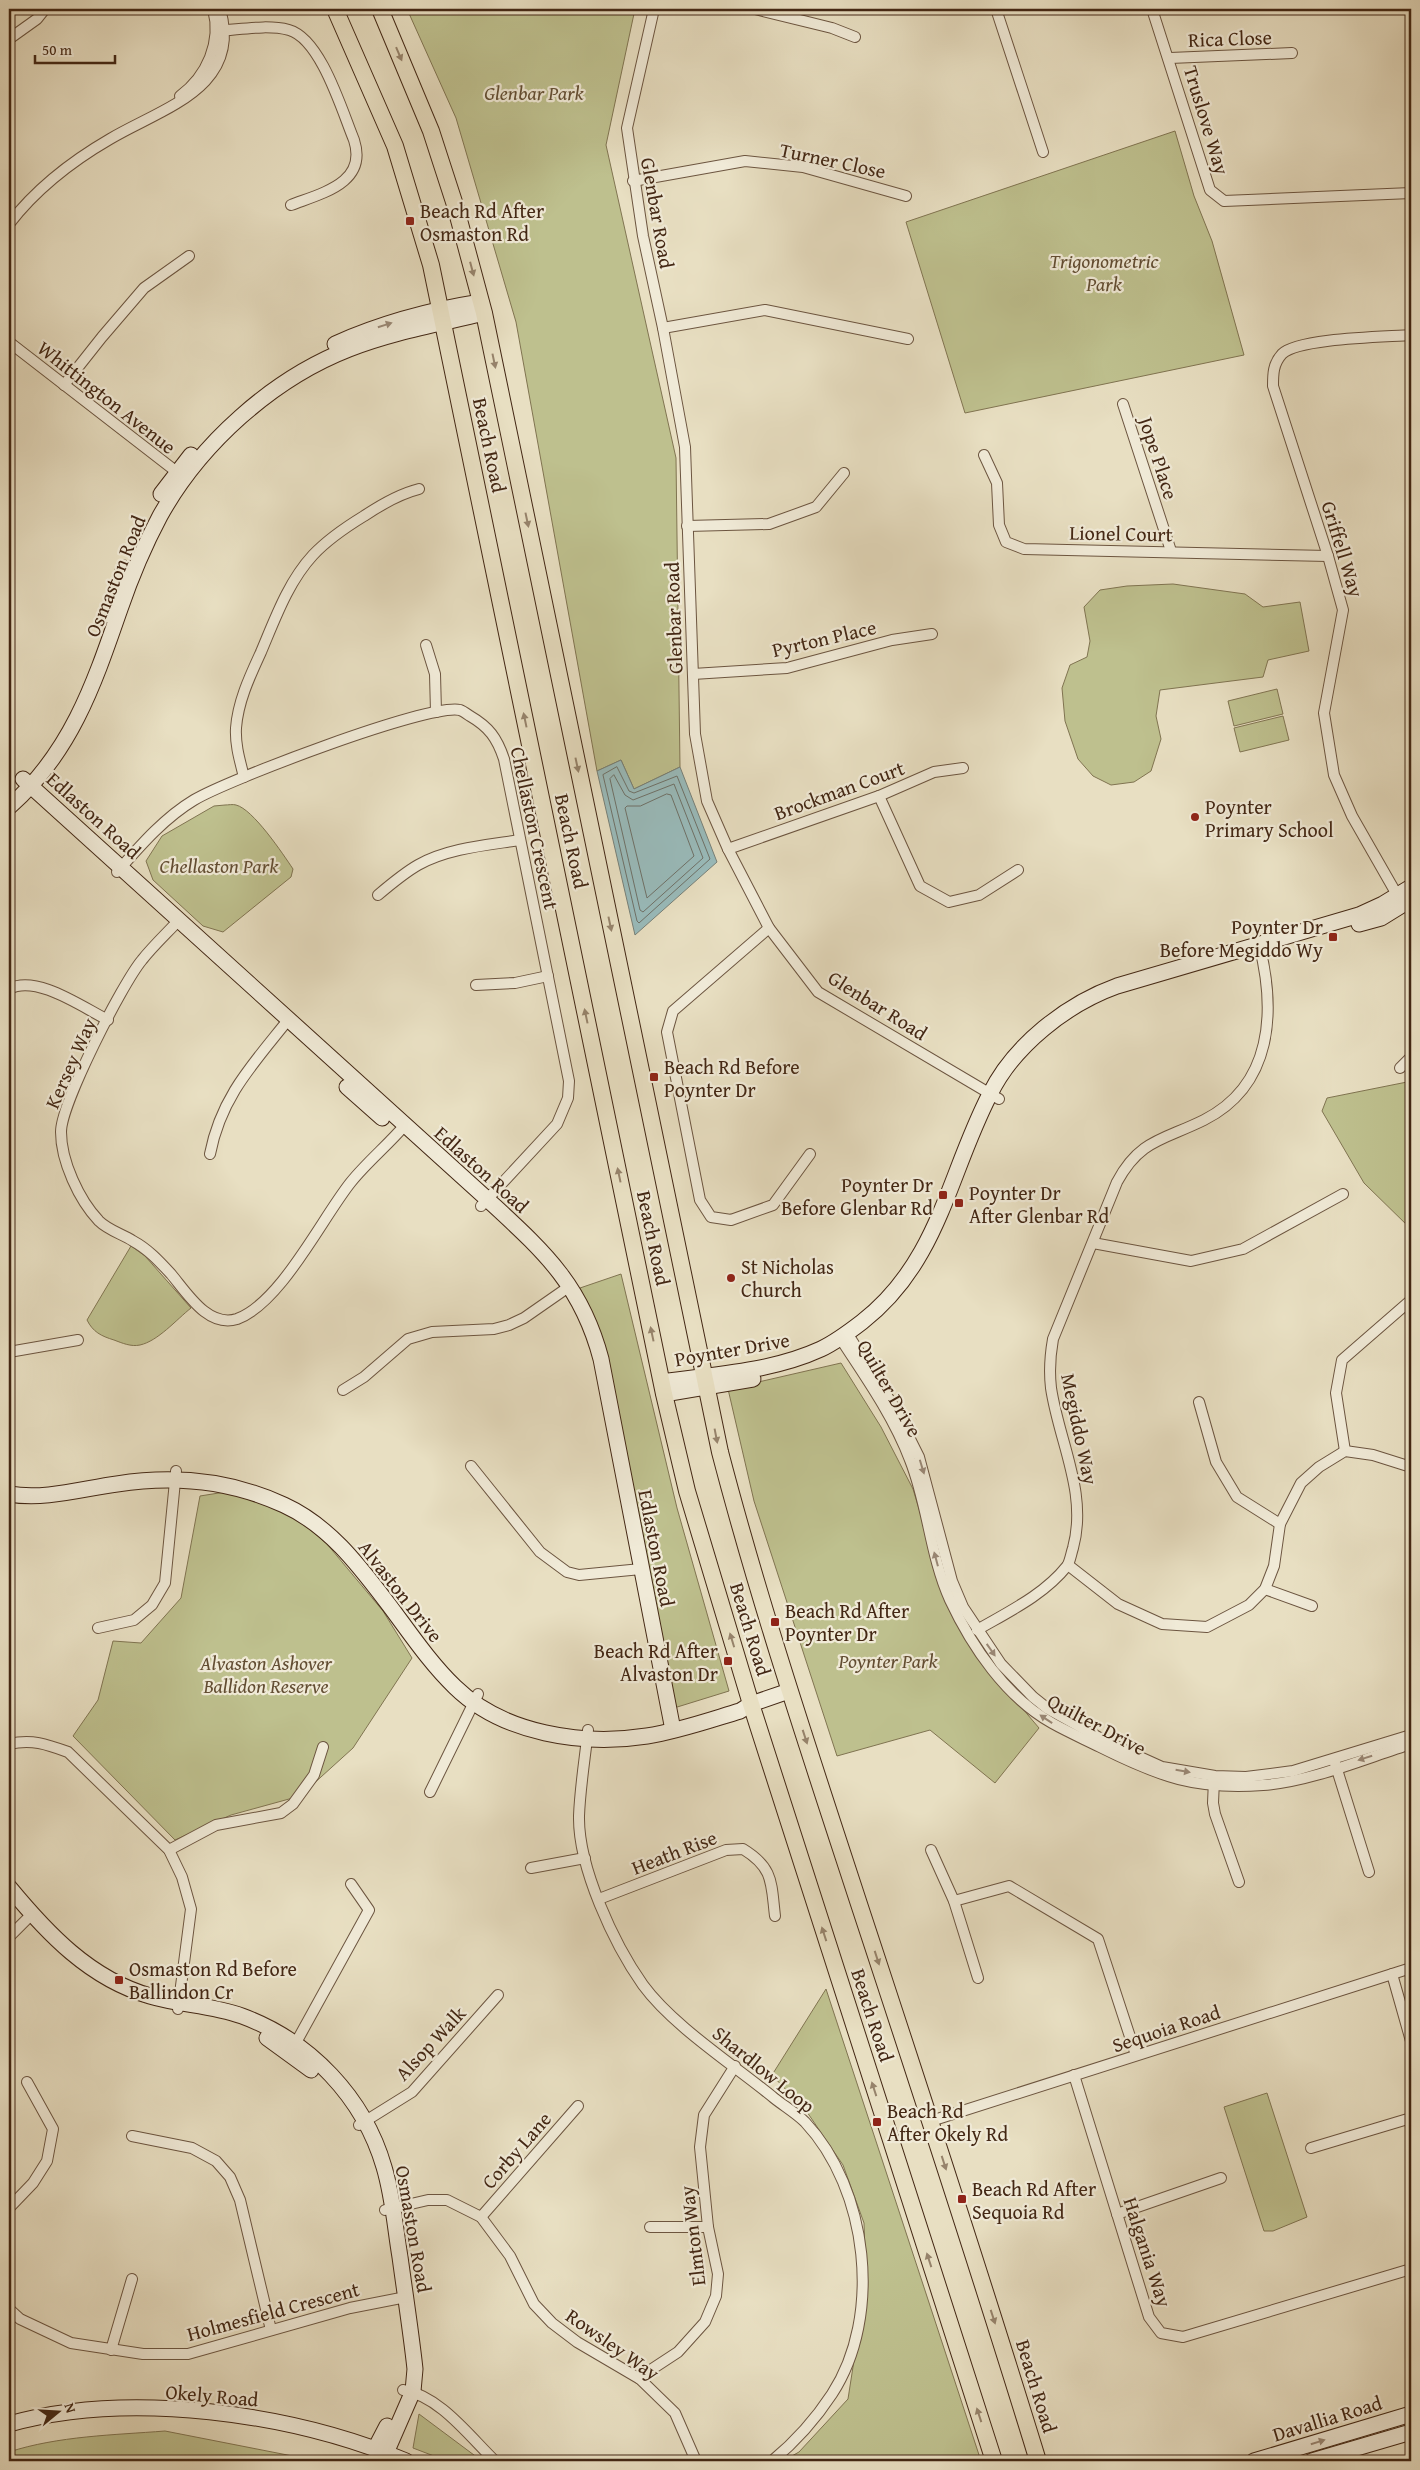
<svg xmlns="http://www.w3.org/2000/svg" width="1420" height="2470" font-family="'Gentium Book Plus',serif">
	<style>
		.green { fill: #bec08e; stroke: #807451 }
		.water { fill: #9bb; stroke: #778078 }
		.lines { fill: none; stroke-linecap: round; stroke-linejoin: round }
		.shore { stroke: #6e7168; stroke-width: 1 }
		.street-casing { stroke: #6c5540; stroke-width: 12 }
		.secondary-casing { stroke: #432714; stroke-width: 17 }
		.primary-casing { stroke: #432714; stroke-width: 18 }
		.street { stroke: #f0ead7; stroke-width: 10 }
		.secondary { stroke: #f0ead7; stroke-width: 15 }
		.primary { stroke: #e8dfc2; stroke-width: 16 }
		.oneway { fill: #96836b }
		.oneway2 { fill: #9a8876 }
		.poi-dot { fill: #8f2418; stroke: #f0ead7; stroke-width: 2 }
		.labels { text-anchor: middle; dominant-baseline: central; stroke-width: 4.5; stroke-linejoin: round; paint-order: stroke }
		.street-label { font-size: 20px; fill: #432714; stroke: #f0ead7 }
		.park-label { font-size: 20px; font-style: italic; fill: #624d32; stroke: #f0ead7 }
		.poi-label { font-size: 20px; fill: #432714; stroke: #f0ead7; text-anchor: start }
	</style>
	<rect width="100%" height="100%" fill="#e8dfc2"/>
	<filter id="stains"><feTurbulence type="fractalNoise" baseFrequency=".004" numOctaves="4"/><feColorMatrix values="0 0 0 0 .2 0 0 0 0 .09 0 0 0 0 .02 0 0 0 .5 -.17"/></filter>
	<radialGradient id="worn" r=".72"><stop offset=".6" stop-color="#630" stop-opacity="0"/><stop offset="1" stop-color="#630" stop-opacity=".3"/></radialGradient>
	<!-- green -->
	<g class="green">
		<polygon points="407,9 635,9 606,145 676,458 680,767 634,789 621,760 597,771 516,322 456,118"/>
		<polygon points="1175,131 1194,196 1212,241 1244,355 965,413 906,222"/>
		<polygon points="1173,584 1245,594 1263,607 1300,602 1309,651 1268,660 1263,677 1160,690 1156,716 1161,739 1151,771 1134,782 1111,785 1093,776 1078,759 1065,721 1062,688 1070,665 1087,657 1090,641 1084,607 1100,590 1127,586"/>
		<polygon points="1277,689 1283,714 1234,726 1228,701"/>
		<polygon points="1283,716 1289,740 1240,752 1234,728"/>
		<path d="M 225,805 C 228,805 233,804 236,805 C 253,809 283,854 293,869 L 291,877 L 223,932 L 203,926 L 153,880 L 146,861 L 162,836 L 214,806 Z"/>
		<polygon points="1407,1082 1411,1085 1411,1229 1364,1183 1322,1111 1327,1098"/>
		<path d="M 131,1246 L 145,1256 L 191,1308 C 176,1320 158,1341 140,1345 C 131,1347 122,1343 114,1340 C 101,1336 93,1332 87,1320 Z"/>
		<polygon points="621,1274 677,1508 729,1691 674,1708 602,1345 580,1288"/>
		<polygon points="841,1363 881,1427 913,1489 947,1602 971,1648 1039,1728 995,1783 930,1730 837,1756 754,1501 728,1389"/>
		<polygon points="225,1492 286,1509 327,1544 383,1611 412,1658 353,1748 300,1796 231,1815 175,1840 73,1736 98,1700 113,1641 141,1643 181,1598 200,1496"/>
		<polygon points="826,1989 981,2461 783,2461 799,2452 848,2399 866,2283 864,2223 843,2165 807,2112 772,2075"/>
		<polygon points="1267,2093 1307,2217 1273,2231 1264,2231 1224,2107"/>
		<polygon points="419,2414 482,2461 447,2461 413,2448"/>
		<path d="M 165,2431 L 318,2461 L 9,2461 L 9,2452 C 58,2436 114,2435 165,2431 Z"/>
	</g>
	<!-- water -->
	<polygon class="water" points="621,760 634,789 680,767 717,862 635,935 597,771"/>
	<g class="lines">
		<!-- shore -->
		<g class="shore">
			<polygon points="617,767 629,791 634,793 677,776 710,859 639,923 637,921 603,775"/>
			<polygon points="614,775 625,795 633,800 674,784 703,858 643,912 640,910 610,779"/>
			<polygon points="667,794 671,795 694,856 647,898 625,808 627,806 640,806"/>
		</g>
		<defs>
			<g id="street">
				<polyline points="654,9 627,128 643,236 663,328 685,447 695,734 707,801 728,849 769,928 818,992 999,1099"/>
				<polyline points="755,9 832,28 855,37"/>
				<polyline points="996,9 1043,152"/>
				<polyline points="1152,9 1210,190 1224,201 1411,193"/>
				<path d="M 216,31 C 239,30 266,24 289,30 C 321,39 342,111 354,140 C 368,183 322,193 291,205"/>
				<polyline points="9,39 37,19 45,9"/>
				<polyline points="1170,58 1292,53"/>
				<path d="M 180,96 C 207,76 222,42 213,9"/>
				<polyline points="633,181 745,161 803,167 906,196"/>
				<path d="M 9,224 C 36,189 72,161 110,139 C 162,108 243,88 220,9"/>
				<polyline points="663,328 765,310 908,339"/>
				<polyline points="9,342 182,476"/>
				<polyline points="64,385 102,337 144,288 189,256"/>
				<polyline points="1123,404 1171,551"/>
				<polyline points="984,455 997,483 999,525 1006,542 1024,549 1328,556"/>
				<polyline points="687,526 769,524 816,507 844,473"/>
				<polyline points="426,645 435,674 436,712"/>
				<polyline points="693,674 787,668 892,640 932,634"/>
				<path d="M 244,777 C 240,761 235,745 236,728 C 238,701 250,676 261,652 C 275,619 288,582 313,555 C 328,539 346,527 364,516 C 382,504 399,494 419,489"/>
				<polyline points="879,796 920,886 949,902 979,895 1018,870"/>
				<polyline points="728,849 879,796 934,772 963,768"/>
				<path d="M 117,872 C 140,846 164,818 194,800 C 227,780 429,703 460,710 C 463,711 467,714 470,716 C 489,727 497,738 504,759 L 569,1081 L 568,1098 L 557,1124 L 481,1206"/>
				<path d="M 378,895 C 391,884 404,873 418,865 C 448,848 488,845 520,840"/>
				<path d="M 1400,900 L 1352,816 L 1334,775 L 1324,713 L 1343,610 L 1328,556 L 1273,386 C 1273,374 1273,364 1282,354 C 1298,338 1385,337 1411,335"/>
				<path d="M 179,920 C 167,933 153,946 142,960 C 122,984 61,1104 61,1132 C 61,1161 79,1200 99,1221 C 108,1230 122,1234 133,1241 C 148,1249 159,1261 171,1274 C 187,1293 208,1328 237,1319 C 281,1303 322,1218 351,1182 C 367,1162 388,1145 405,1125"/>
				<polyline points="769,928 673,1011 667,1032 700,1200 711,1217 731,1220 773,1205 810,1154"/>
				<polyline points="476,985 515,983 548,976"/>
				<path d="M 9,989 C 36,974 82,1007 108,1020"/>
				<polyline points="1400,1068 1411,1057"/>
				<path d="M 210,1154 C 221,1097 253,1064 288,1020"/>
				<polyline points="1093,1243 1191,1261 1243,1249 1343,1194"/>
				<polyline points="847,1333 894,1407 919,1457 952,1581 963,1607 1001,1664 1033,1697 1048,1709 1109,1743 1162,1767 1215,1776 1246,1777 1293,1771 1411,1735"/>
				<path d="M 840,1338 C 865,1376 894,1417 910,1460 C 928,1505 930,1556 950,1600 C 972,1647 1006,1697 1052,1723 C 1068,1732 1084,1739 1100,1747 C 1160,1777 1196,1790 1263,1785 C 1310,1782 1366,1758 1411,1744"/>
				<polyline points="9,1352 78,1340"/>
				<polyline points="343,1390 364,1377 408,1339 432,1332 494,1329 509,1325 524,1318 570,1286"/>
				<polyline points="1199,1402 1216,1462 1237,1497 1280,1524"/>
				<polyline points="1345,1451 1336,1393 1342,1360 1411,1300"/>
				<polyline points="471,1466 540,1552 567,1572 579,1575 641,1569"/>
				<polyline points="1068,1565 1118,1604 1162,1624 1207,1627 1249,1605 1265,1589 1274,1566 1280,1524 1301,1483 1319,1467 1345,1451 1373,1455 1411,1467"/>
				<polyline points="1265,1589 1312,1606"/>
				<polyline points="98,1628 134,1620 152,1605 165,1583 176,1471"/>
				<path d="M 977,1630 C 1008,1612 1044,1595 1067,1566 C 1070,1562 1071,1554 1073,1548 C 1088,1493 1059,1442 1051,1388 C 1049,1371 1050,1356 1053,1339 L 1117,1182 C 1140,1139 1164,1140 1204,1120 C 1273,1085 1276,1011 1259,944"/>
				<path d="M 588,1730 C 585,1758 580,1788 579,1816 C 578,1867 614,1944 643,1985 C 673,2026 734,2065 774,2098 C 784,2106 796,2113 805,2122 C 868,2189 883,2316 832,2394 C 815,2420 795,2442 772,2461"/>
				<path d="M 9,1744 C 32,1739 46,1744 68,1752 L 169,1850 L 182,1877 L 191,1909 L 178,2009"/>
				<polyline points="1334,1760 1369,1872"/>
				<polyline points="1214,1780 1213,1803 1215,1814 1239,1882"/>
				<polyline points="430,1792 478,1694"/>
				<polyline points="169,1850 216,1825 281,1813 293,1804 314,1775 323,1747"/>
				<polyline points="931,1850 954,1901 978,1978"/>
				<polyline points="531,1868 585,1858"/>
				<path d="M 599,1899 L 726,1850 L 743,1849 C 774,1868 771,1883 775,1916"/>
				<polyline points="954,1901 1009,1886 1098,1939 1136,2055"/>
				<polyline points="9,1937 33,1913"/>
				<polyline points="1392,1974 1411,2041"/>
				<polyline points="293,2048 369,1910 351,1884"/>
				<polyline points="1074,2075 1149,2317 1161,2333 1183,2337 1411,2269"/>
				<polyline points="931,2121 1411,1968"/>
				<polyline points="359,2125 412,2092 498,1995"/>
				<polyline points="132,2136 192,2148 216,2161 230,2177 240,2200 271,2330"/>
				<polyline points="1311,2148 1411,2118"/>
				<polyline points="9,2208 33,2183 47,2161 53,2129 27,2082"/>
				<polyline points="385,2210 428,2200 447,2200 481,2217 510,2256 534,2304 552,2323 577,2342 640,2379 675,2413 696,2461"/>
				<polyline points="1117,2214 1221,2178"/>
				<polyline points="481,2217 578,2106"/>
				<polyline points="650,2227 708,2227"/>
				<polyline points="9,2309 20,2319 71,2343 143,2354 188,2354 350,2308 406,2297"/>
				<polyline points="111,2350 132,2279"/>
				<polyline points="640,2379 646,2373 678,2352 705,2322 716,2296 718,2274 708,2227 700,2147 704,2115 735,2066"/>
				<path d="M 403,2390 C 440,2396 469,2436 495,2461"/>
			</g>
			<g id="secondary">
				<path d="M 335,344 C 382,323 430,310 481,302"/>
				<polyline points="161,494 191,455"/>
				<polyline points="108,615 124,568"/>
				<path d="M 23,779 L 487,1199 C 542,1250 581,1283 601,1359 L 673,1730"/>
				<path d="M 9,807 C 71,753 94,684 120,609 C 131,577 144,546 160,516 C 200,444 272,379 349,349 C 392,332 439,324 484,313"/>
				<polyline points="1359,924 1381,918 1402,905"/>
				<polyline points="347,1087 382,1118"/>
				<path d="M 662,1382 C 715,1374 771,1372 821,1349 C 836,1342 849,1332 862,1322 C 939,1262 948,1175 990,1094 C 1014,1045 1067,1004 1117,986 L 1359,915 L 1383,904 L 1411,887"/>
				<polyline points="664,1394 753,1379"/>
				<path d="M 9,1494 C 45,1500 81,1489 117,1484 C 174,1475 232,1481 284,1505 C 330,1526 360,1567 389,1605 C 410,1633 430,1663 455,1687 C 503,1734 583,1746 647,1736 C 679,1731 710,1720 740,1711 L 751,1704 L 789,1691"/>
				<path d="M 9,1887 C 47,1933 90,1979 150,1996 C 180,2005 212,2005 242,2016 C 310,2041 364,2098 384,2167 C 393,2197 395,2227 400,2257 C 405,2294 411,2332 415,2369 L 413,2391 L 386,2453"/>
				<polyline points="267,2038 311,2070"/>
				<path d="M 9,2424 C 129,2390 292,2413 406,2461"/>
				<polyline points="375,2449 387,2426"/>
				<polyline points="1254,2461 1411,2414"/>
				<polyline points="1312,2461 1411,2432"/>
			</g>
			<g id="primary">
				<polyline points="335,9 395,146 431,265 664,1394 687,1491 751,1704 994,2461"/>
				<path d="M 380,9 L 431,131 L 455,205 L 484,313 L 720,1452 C 760,1605 810,1754 859,1904 C 920,2089 981,2275 1038,2461"/>
			</g>
		</defs>
		<!-- street casing -->
		<use href="#street" class="street-casing"/>
		<!-- secondary casing -->
		<use href="#secondary" class="secondary-casing"/>
		<!-- primary casing -->
		<use href="#primary" class="primary-casing"/>
		<!-- street -->
		<use href="#street" class="street"/>
		<!-- secondary -->
		<use href="#secondary" class="secondary"/>
		<!-- primary -->
		<use href="#primary" class="primary"/>
	</g>
	<!-- one-way arrows -->
	<defs><path id="oneway-solid" d="M-6-.8H1V-3.2L6.5 0L1 3.2V.8H-6Z" transform="scale(1.25)"/></defs>
	<g class="oneway">
		<use href="#oneway-solid" transform="translate(399 54) rotate(67)"/>
		<use href="#oneway-solid" transform="translate(472 269) rotate(75)"/>
		<use href="#oneway-solid" transform="translate(494 361) rotate(78)"/>
		<use href="#oneway-solid" transform="translate(527 520) rotate(78)"/>
		<use href="#oneway-solid" transform="translate(525 720) rotate(-102)"/>
		<use href="#oneway-solid" transform="translate(577 765) rotate(78)"/>
		<use href="#oneway-solid" transform="translate(610 924) rotate(78)"/>
		<use href="#oneway-solid" transform="translate(586 1016) rotate(-102)"/>
		<use href="#oneway-solid" transform="translate(619 1175) rotate(-102)"/>
		<use href="#oneway-solid" transform="translate(652 1334) rotate(-102)"/>
		<use href="#oneway-solid" transform="translate(716 1436) rotate(79)"/>
		<use href="#oneway-solid" transform="translate(732 1640) rotate(-107)"/>
		<use href="#oneway-solid" transform="translate(805 1737) rotate(72)"/>
		<use href="#oneway-solid" transform="translate(824 1934) rotate(-108)"/>
		<use href="#oneway-solid" transform="translate(877 1958) rotate(72)"/>
		<use href="#oneway-solid" transform="translate(874 2089) rotate(-108)"/>
		<use href="#oneway-solid" transform="translate(944 2163) rotate(72)"/>
		<use href="#oneway-solid" transform="translate(929 2260) rotate(-108)"/>
		<use href="#oneway-solid" transform="translate(993 2317) rotate(72)"/>
		<use href="#oneway-solid" transform="translate(979 2415) rotate(-108)"/>
	</g>
	<g class="oneway2">
		<use href="#oneway-solid" transform="translate(385 325) rotate(-18)"/>
		<use href="#oneway-solid" transform="translate(922 1467) rotate(73)"/>
		<use href="#oneway-solid" transform="translate(936 1559) rotate(-105)"/>
		<use href="#oneway-solid" transform="translate(991 1650) rotate(55)"/>
		<use href="#oneway-solid" transform="translate(1046 1719) rotate(-146)"/>
		<use href="#oneway-solid" transform="translate(1365 1758) rotate(163)"/>
		<use href="#oneway-solid" transform="translate(1183 1771) rotate(10)"/>
		<use href="#oneway-solid" transform="translate(1318 2442) rotate(-17)"/>
	</g>
	<!-- markers -->
	<g class="poi-dot">
		<rect x="405" y="216" width="10" height="10" rx="2.5"/>
		<circle cx="1195" cy="817" r="5"/>
		<rect x="1328" y="932" width="10" height="10" rx="2.5"/>
		<rect x="649" y="1072" width="10" height="10" rx="2.5"/>
		<rect x="938" y="1190" width="10" height="10" rx="2.5"/>
		<rect x="954" y="1198" width="10" height="10" rx="2.5"/>
		<circle cx="731" cy="1278" r="5"/>
		<rect x="770" y="1617" width="10" height="10" rx="2.5"/>
		<rect x="723" y="1656" width="10" height="10" rx="2.5"/>
		<rect x="114" y="1975" width="10" height="10" rx="2.5"/>
		<rect x="872" y="2117" width="10" height="10" rx="2.5"/>
		<rect x="957" y="2194" width="10" height="10" rx="2.5"/>
	</g>
	<g class="labels">
		<!-- street labels -->
		<g class="street-label">
			<text transform="translate(1230 38) rotate(-2)">Rica Close</text>
			<text transform="translate(1207 120) rotate(73)">Truslove Way</text>
			<text transform="translate(833 160) rotate(12)">Turner Close</text>
			<text transform="translate(658 213) rotate(80)">Glenbar Road</text>
			<text transform="translate(107 397) rotate(38)">Whittington Avenue</text>
			<text transform="translate(490 445) rotate(78)">Beach Road</text>
			<text transform="translate(1159 458) rotate(72)">Jope Place</text>
			<text transform="translate(1121 533) rotate(1)">Lionel Court</text>
			<text transform="translate(1343 549) rotate(73)">Griffell Way</text>
			<text transform="translate(115 576) rotate(-68)">Osmaston Road</text>
			<text transform="translate(673 618) rotate(-92)">Glenbar Road</text>
			<text transform="translate(824 638) rotate(-13)">Pyrton Place</text>
			<text transform="translate(839 790) rotate(-20)">Brockman Court</text>
			<text transform="translate(94 815) rotate(42)">Edlaston Road</text>
			<text transform="translate(535 828) rotate(78)">Chellaston Crescent</text>
			<text transform="translate(572 841) rotate(78)">Beach Road</text>
			<text transform="translate(878 1005) rotate(32)">Glenbar Road</text>
			<text transform="translate(70 1063) rotate(-66)">Kersey Way</text>
			<text transform="translate(482 1169) rotate(42)">Edlaston Road</text>
			<text transform="translate(654 1238) rotate(78)">Beach Road</text>
			<text transform="translate(732 1349) rotate(-10)">Poynter Drive</text>
			<text transform="translate(890 1388) rotate(60)">Quilter Drive</text>
			<text transform="translate(1080 1429) rotate(78)">Megiddo Way</text>
			<text transform="translate(657 1548) rotate(79)">Edlaston Road</text>
			<text transform="translate(401 1591) rotate(52)">Alvaston Drive</text>
			<text transform="translate(751 1629) rotate(73)">Beach Road</text>
			<text transform="translate(1097 1724) rotate(28)">Quilter Drive</text>
			<text transform="translate(674 1852) rotate(-21)">Heath Rise</text>
			<text transform="translate(873 2015) rotate(72)">Beach Road</text>
			<text transform="translate(1166 2028) rotate(-18)">Sequoia Road</text>
			<text transform="translate(430 2043) rotate(-47)">Alsop Walk</text>
			<text transform="translate(764 2069) rotate(39)">Shardlow Loop</text>
			<text transform="translate(516 2150) rotate(-49)">Corby Lane</text>
			<text transform="translate(414 2229) rotate(80)">Osmaston Road</text>
			<text transform="translate(692 2236) rotate(-97)">Elmton Way</text>
			<text transform="translate(1148 2252) rotate(72)">Halgania Way</text>
			<text transform="translate(273 2311) rotate(-15)">Holmesfield Crescent</text>
			<text transform="translate(613 2344) rotate(35)">Rowsley Way</text>
			<text transform="translate(1037 2386) rotate(73)">Beach Road</text>
			<text transform="translate(212 2395) rotate(5)">Okely Road</text>
			<text transform="translate(1327 2418) rotate(-17)">Davallia Road</text>
		</g>
		<!-- park labels -->
		<g class="park-label">
			<text x="534" y="92">Glenbar Park</text>
			<text x="1104" y="260">Trigonometric<tspan x="1104" dy="23">Park</tspan></text>
			<text x="219" y="865">Chellaston Park</text>
			<text x="888" y="1660">Poynter Park</text>
			<text x="266" y="1662">Alvaston Ashover<tspan x="266" dy="23">Ballidon Reserve</tspan></text>
		</g>
		<!-- poi labels -->
		<g class="poi-label">
			<text x="420" y="210">Beach Rd After<tspan x="420" dy="23">Osmaston Rd</tspan></text>
			<text x="1205" y="806">Poynter<tspan x="1205" dy="23">Primary School</tspan></text>
			<text x="1323" y="926" text-anchor="end">Poynter Dr<tspan x="1323" dy="23">Before Megiddo Wy</tspan></text>
			<text x="664" y="1066">Beach Rd Before<tspan x="664" dy="23">Poynter Dr</tspan></text>
			<text x="933" y="1184" text-anchor="end">Poynter Dr<tspan x="933" dy="23">Before Glenbar Rd</tspan></text>
			<text x="969" y="1192">Poynter Dr<tspan x="969" dy="23">After Glenbar Rd</tspan></text>
			<text x="741" y="1266">St Nicholas<tspan x="741" dy="23">Church</tspan></text>
			<text x="785" y="1610">Beach Rd After<tspan x="785" dy="23">Poynter Dr</tspan></text>
			<text x="718" y="1650" text-anchor="end">Beach Rd After<tspan x="718" dy="23">Alvaston Dr</tspan></text>
			<text x="129" y="1968">Osmaston Rd Before<tspan x="129" dy="23">Ballindon Cr</tspan></text>
			<text x="887" y="2110">Beach Rd<tspan x="887" dy="23">After Okely Rd</tspan></text>
			<text x="972" y="2188">Beach Rd After<tspan x="972" dy="23">Sequoia Rd</tspan></text>
		</g>
	</g>
	<!-- margin -->
	<rect width="1420" height="2470" fill="none" stroke="#e8dfc2" stroke-width="30"/>
	<rect x="10" y="10" width="1400" height="2450" fill="none" stroke="#432714" stroke-width="2.5"/>
	<rect x="15" y="15" width="1390" height="2440" fill="none" stroke="#432714"/>
	<!-- north arrow -->
	<g transform="translate(58 2412) rotate(72)" stroke="#f0ead7" stroke-width="4" paint-order="stroke">
	<path d="M0-4L9 19L0 12L-9 19Z" fill="#432714"/>
	<text y="-8" font-size="14" font-weight="bold" text-anchor="middle" fill="#432714">N</text>
	</g>
	<!-- scale -->
	<path d="M35 55v8h80v-8" fill="none" stroke="#432714" stroke-width="2.5"/>
	<text x="42" y="55" font-size="15" fill="#432714" stroke="#f0ead7" stroke-width="4" paint-order="stroke">50 m</text>
	<rect width="100%" height="100%" filter="url(#stains)"/>
	<rect width="100%" height="100%" fill="url(#worn)"/>
</svg>
